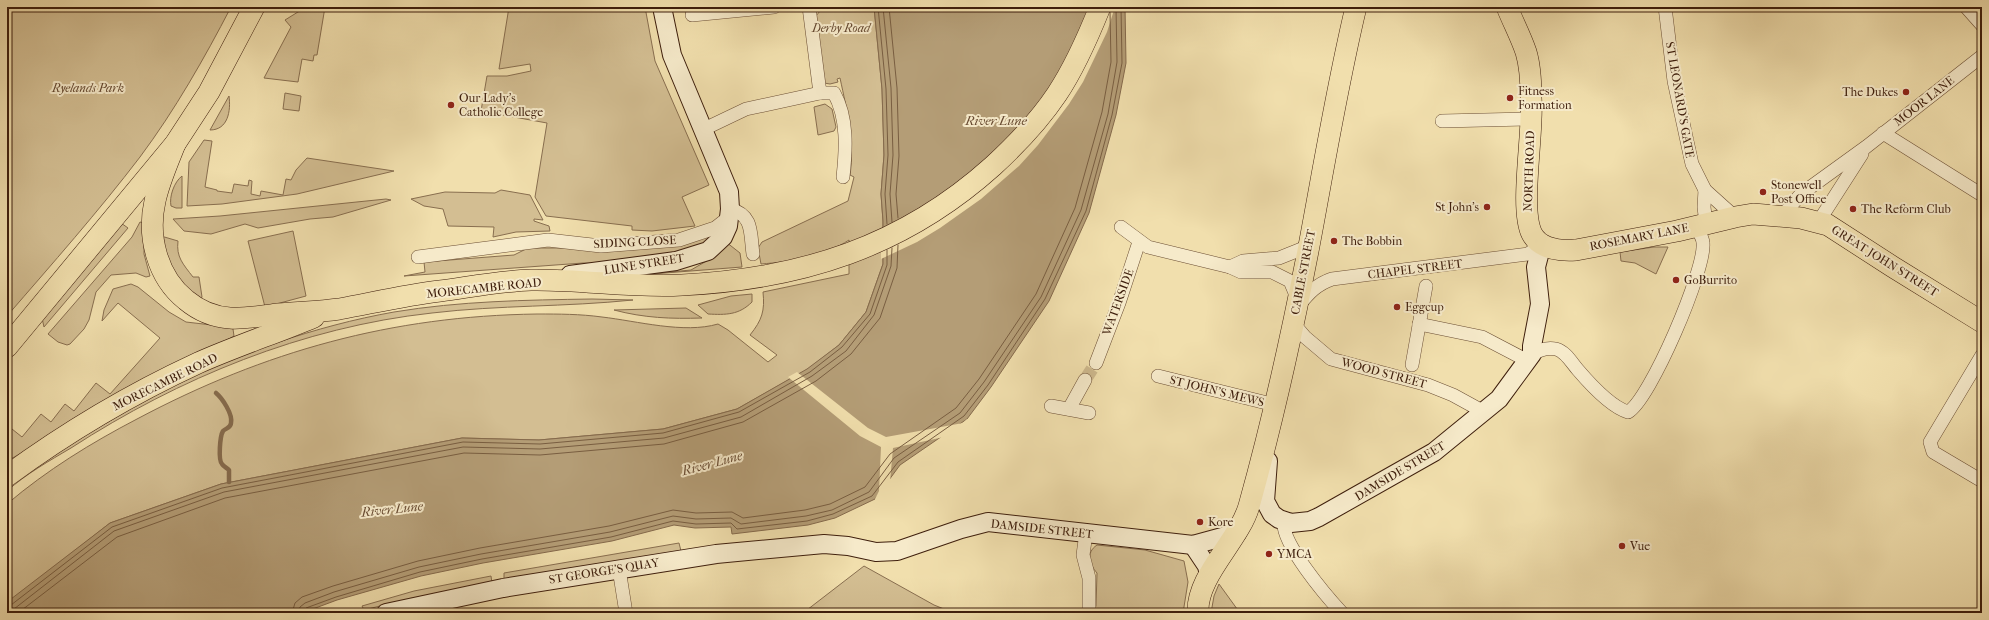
<svg xmlns="http://www.w3.org/2000/svg" width="1989" height="620" font-family="'IM FELL French Canon',serif">
	<style>
		.green { fill: #d3be92; stroke: #886e4f }
		.water { fill: #b49d76; stroke: #856a4c }
		.pier { fill: #f1dfad }
		.lines { fill: none; stroke-linecap: round; stroke-linejoin: round }
		.shore { stroke: #795e41; stroke-width: 1 }
		.stream { stroke: #856a4c; stroke-width: 4.5 }
		.street-tunnel { stroke: #cdb88d; stroke-width: 13; stroke-dasharray: 13 6; stroke-linecap: butt }
		.street-casing { stroke: #6b4e34; stroke-width: 14 }
		.secondary-casing { stroke: #3e1e0c; stroke-width: 20 }
		.primary-casing { stroke: #3e1e0c; stroke-width: 22 }
		.street { stroke: #f6eaca; stroke-width: 13 }
		.secondary { stroke: #f6eaca; stroke-width: 18 }
		.primary { stroke: #f1dfad; stroke-width: 21 }
		.poi-dot { fill: #8f2418; stroke: #f6eaca; stroke-width: 1.5 }
		.labels { text-anchor: middle; dominant-baseline: central; stroke-width: 4; stroke-linejoin: round; paint-order: stroke }
		.park-label { font-size: 12px; font-style: italic; fill: #63462e; stroke: #f6eaca }
		.poi-label { font-size: 12px; fill: #3e1e0c; stroke: #f6eaca; text-anchor: start }
		.street-label { font-size: 12px; fill: #3e1e0c; stroke: #f6eaca }
		.water-label { font-size: 13px; font-style: italic; fill: #674a31; stroke: #f6eaca }
	</style>
	<rect width="100%" height="100%" fill="#f1dfad"/>
	<filter id="stains"><feTurbulence type="fractalNoise" baseFrequency=".005" numOctaves="4"/><feColorMatrix values="0 0 0 0 .2 0 0 0 0 .09 0 0 0 0 .02 0 0 0 .5 -.17"/></filter>
	<radialGradient id="worn" r=".72"><stop offset=".6" stop-color="#630" stop-opacity="0"/><stop offset="1" stop-color="#630" stop-opacity=".3"/></radialGradient>
	<!-- green -->
	<g class="green">
		<path d="M 7,7 L 231,7 C 204,59 175,110 140,157 C 98,212 52,264 7,316 Z"/>
		<polygon points="306,7 325,7 317,55 314,55 313,61 302,59 298,82 264,78 291,27 285,20"/>
		<polygon points="509,7 645,7 655,61 709,185 682,197 695,226 652,231 632,230 632,226 546,216 535,197 547,123 481,111 487,76 507,76 531,71 530,64 499,69"/>
		<path d="M 846,7 L 874,7 L 882,89 L 884,155 L 881,194 L 883,221 L 883,264 L 866,312 L 839,345 L 808,369 L 737,409 L 663,429 L 539,440 L 462,438 L 221,484 L 110,523 L 7,604 L 7,504 C 47,470 91,443 137,419 C 265,351 392,316 537,314 C 559,314 580,314 602,317 C 637,321 684,334 718,324 L 728,330 L 768,362 L 777,355 L 750,335 C 762,320 765,311 763,292 L 849,274 L 849,240 C 825,256 789,262 761,264 L 758,248 L 762,242 L 848,201 L 854,177 L 850,175 C 855,142 847,111 840,78 L 837,79 L 838,82 L 830,84 L 824,83 L 816,16 L 820,11 Z"/>
		<polygon points="285,93 301,96 299,111 283,109"/>
		<path d="M 229,96 C 231,111 228,130 210,130 Z"/>
		<polygon points="825,104 832,109 836,127 834,131 818,135 814,107"/>
		<polygon points="204,140 212,141 205,187 217,190 217,191 232,193 234,184 248,186 249,180 252,181 251,194 260,196 261,191 283,195 286,179 291,180 296,170 307,158 394,171 297,194 222,204 187,206 189,162"/>
		<path d="M 182,176 L 182,208 L 176,208 L 171,206 C 169,197 174,182 182,176 Z"/>
		<polygon points="501,190 530,195 543,220 534,219 534,221 549,226 550,231 516,232 493,237 494,227 448,226 443,209 424,206 411,199 445,192 495,193"/>
		<polygon points="386,199 391,200 333,217 310,219 258,228 245,224 211,234 184,231 173,219 220,216"/>
		<polygon points="140,222 144,223 144,254 150,276 146,277 136,273 111,275 96,292 89,320 84,329 70,344 67,345 58,342 48,334 132,237"/>
		<polygon points="121,223 128,228 44,327 42,318"/>
		<polygon points="293,231 306,296 265,307 248,241"/>
		<path d="M 161,236 L 178,241 C 176,257 183,264 193,277 L 199,277 L 202,297 L 201,299 C 175,285 169,262 161,236 Z"/>
		<polygon points="707,236 708,240 697,250 623,264 583,263 404,276 425,272 424,262 514,255 528,248 570,248"/>
		<polygon points="726,242 740,253 742,267 639,275 691,270 710,259"/>
		<polygon points="1654,247 1668,247 1656,274 1635,263 1621,261 1620,252"/>
		<polygon points="131,284 138,287 169,312 186,322 229,327 233,329 234,336 7,461 7,425 22,437 41,414 51,422 65,404 74,411 96,383 110,394 160,338 118,303 102,321 104,310 113,289"/>
		<path d="M 752,294 L 752,302 C 739,315 726,315 708,314 L 698,305 L 731,296 Z"/>
		<path d="M 592,299 L 633,300 C 566,307 499,305 432,313 C 303,327 179,378 71,448 C 49,461 26,474 7,491 L 7,487 C 39,462 73,442 108,422 C 126,411 145,399 165,389 C 237,354 315,326 394,312 C 460,301 526,300 592,299 Z"/>
		<path d="M 686,308 L 702,318 C 671,319 644,318 614,310 Z"/>
		<polygon points="679,543 681,551 504,580 504,573"/>
		<path d="M 1097,545 L 1145,550 L 1184,561 L 1188,582 L 1183,613 L 1093,613 L 1096,606 L 1097,573 C 1090,565 1085,553 1097,545 Z"/>
		<polygon points="864,566 934,605 954,613 803,613"/>
		<polygon points="491,576 492,583 384,605 364,610 362,606 414,591"/>
		<polygon points="1219,584 1240,613 1211,613 1214,596"/>
	</g>
	<!-- water -->
	<polygon class="water" points="874,7 1125,7 1126,63 1116,115 1089,213 1049,301 991,387 967,419 900,465 875,499 835,518 808,525 732,534 731,527 695,528 674,525 612,541 483,563 421,576 337,600 302,613 7,613 7,604 11,599 110,523 221,484 462,438 539,440 663,429 737,409 807,369 839,345 866,312 883,264 883,221 881,194 884,155 882,89"/>
	<!-- pier -->
	<g class="pier">
		<polygon points="1088,7 1115,7 1107,32 1083,82 1069,104 1038,145 1019,166 981,199 940,228 917,242 881,259 881,230 927,206 981,165 1021,125 1053,82 1063,64 1082,24"/>
		<polygon points="797,372 868,428 886,437 963,423 967,419 968,421 944,437 893,448 890,482 877,499 875,499 879,491 881,447 860,436 788,377"/>
	</g>
	<g class="lines">
		<!-- shore -->
		<g class="shore">
			<polyline points="878,7 886,89 888,155 885,194 887,224"/>
			<polyline points="883,7 891,88 893,155 890,194 892,222"/>
			<polyline points="889,7 897,88 899,156 896,194 898,218"/>
			<polyline points="7,606 11,605 112,527 222,488 463,442 540,444 663,433 739,412 810,372 842,347 870,314 887,265 887,250"/>
			<polyline points="7,611 14,609 114,531 224,492 463,447 540,449 664,438 741,417 812,376 846,351 874,315 891,266 892,248"/>
			<polyline points="18,613 117,537 225,498 464,453 540,455 664,444 743,422 816,381 851,354 880,318 897,268 898,245"/>
			<polyline points="292,613 295,603 302,597 333,586 418,561 480,548 609,526 673,510 696,513 732,512 743,518 805,510 830,504 865,487 890,454 956,408 979,379 1036,294 1075,208 1102,112 1111,62 1110,12"/>
			<polyline points="298,613 300,607 305,603 334,592 419,567 481,554 610,532 673,516 696,519 731,518 741,524 806,516 832,510 869,492 894,458 960,413 984,382 1041,297 1081,210 1108,114 1117,62 1116,7"/>
			<polyline points="303,613 306,608 336,597 420,572 482,559 611,537 673,521 696,524 731,523 737,529 807,521 833,514 872,496 898,462 964,416 988,385 1045,299 1086,211 1112,115 1122,63 1121,7"/>
		</g>
		<!-- stream -->
		<path class="stream" d="M 216,393 C 222,398 233,414 231,423 C 231,428 226,428 223,431 C 220,436 218,460 222,464 C 223,466 227,468 229,470 L 229,482"/>
		<!-- street-tunnel -->
		<polyline class="street-tunnel" points="1085,380 1096,363"/>
		<defs>
			<g id="street">
				<polyline points="809,7 820,93"/>
				<polyline points="1665,7 1674,81 1692,164 1705,190 1735,217"/>
				<polyline points="1966,7 1982,25"/>
				<polyline points="692,15 774,7"/>
				<polyline points="1442,121 1531,119"/>
				<path d="M 702,130 L 746,109 L 820,93 L 834,93 C 848,118 846,150 843,177"/>
				<polyline points="1883,133 1982,195"/>
				<polyline points="1705,190 1704,207 1706,224"/>
				<path d="M 730,209 C 754,215 750,234 753,254"/>
				<polyline points="1782,216 1801,194 1866,147 1982,56"/>
				<polyline points="1819,221 1862,154"/>
				<polyline points="1121,227 1148,247 1230,267 1241,272 1272,272 1290,281 1298,300"/>
				<polyline points="418,257 548,240 601,246 679,240 715,228 729,217"/>
				<polyline points="1230,267 1243,261 1279,258 1309,246"/>
				<path d="M 1299,305 C 1309,293 1317,284 1332,279 L 1528,254 L 1542,244"/>
				<polyline points="1293,323 1305,337 1331,359 1428,385 1453,395 1484,412"/>
				<polyline points="1419,324 1482,337 1528,361"/>
				<path d="M 1532,354 C 1539,350 1547,347 1556,349 C 1565,351 1572,363 1578,370 C 1590,384 1611,407 1628,412 C 1650,400 1706,269 1703,243 C 1703,237 1698,231 1695,226"/>
				<polyline points="1982,355 1930,442 1933,452 1982,481"/>
				<polyline points="1096,363 1119,303 1139,242"/>
				<polyline points="1412,365 1426,286"/>
				<polyline points="1158,376 1275,405"/>
				<polyline points="1051,406 1089,413"/>
				<polyline points="1069,409 1085,380"/>
				<path d="M 1284,521 C 1280,542 1327,597 1342,613"/>
				<polyline points="1086,533 1083,555 1089,578 1089,613"/>
				<polyline points="619,569 626,613"/>
			</g>
			<g id="secondary">
				<polyline points="570,275 676,261 708,251 723,237 728,226 730,209 729,192 672,55 662,7"/>
				<polyline points="1268,461 1265,501 1272,514 1279,519 1291,523 1310,521 1319,517 1434,452 1499,399 1532,354 1532,346 1540,304 1536,267 1542,244"/>
				<polyline points="1193,545 1207,566 1209,575"/>
				<polyline points="386,613 503,588 716,554 824,544 848,546 876,552 897,551 961,529 988,522 1193,545 1237,533"/>
			</g>
			<g id="primary">
				<path d="M 1507,7 C 1513,22 1521,37 1526,52 C 1530,65 1531,83 1531,98 C 1534,131 1519,209 1532,234 C 1540,249 1560,251 1576,250 L 1677,231 L 1735,217 L 1753,214 L 1801,218 L 1828,225 L 1893,267 L 1982,322"/>
				<path d="M 175,144 C 168,162 159,182 155,201 C 147,236 157,277 186,300 C 198,310 214,317 230,318 C 245,319 263,316 278,314 C 298,312 319,312 339,309 C 372,303 406,295 440,291 C 470,287 501,281 531,280 C 581,279 632,288 682,285 C 801,279 903,247 993,166 C 1017,144 1039,121 1057,94 C 1075,67 1088,37 1100,7"/>
				<polyline points="7,347 175,144 209,92 254,7"/>
				<path d="M 7,476 C 67,432 131,394 198,363 C 236,346 276,333 314,317"/>
				<path d="M 1198,613 C 1196,576 1239,541 1249,506 C 1273,420 1292,334 1309,246 C 1324,166 1337,86 1356,7"/>
			</g>
		</defs>
		<!-- street casing -->
		<use href="#street" class="street-casing"/>
		<!-- secondary casing -->
		<use href="#secondary" class="secondary-casing"/>
		<!-- primary casing -->
		<use href="#primary" class="primary-casing"/>
		<!-- street -->
		<use href="#street" class="street"/>
		<!-- secondary -->
		<use href="#secondary" class="secondary"/>
		<!-- primary -->
		<use href="#primary" class="primary"/>
	</g>
	<!-- markers -->
	<g class="poi-dot">
		<circle cx="1906" cy="92" r="4"/>
		<circle cx="1510" cy="98" r="4"/>
		<circle cx="451" cy="105" r="4"/>
		<circle cx="1763" cy="192" r="4"/>
		<circle cx="1487" cy="207" r="4"/>
		<circle cx="1853" cy="209" r="4"/>
		<circle cx="1334" cy="241" r="4"/>
		<circle cx="1676" cy="280" r="4"/>
		<circle cx="1397" cy="307" r="4"/>
		<circle cx="1200" cy="522" r="4"/>
		<circle cx="1622" cy="546" r="4"/>
		<circle cx="1269" cy="554" r="4"/>
	</g>
	<g class="labels">
		<!-- park labels -->
		<g class="park-label">
			<text x="841" y="28">Derby Road</text>
			<text x="88" y="88">Ryelands Park</text>
		</g>
		<!-- poi labels -->
		<g class="poi-label">
			<text x="1518" y="91">Fitness<tspan x="1518" dy="14">Formation</tspan></text>
			<text x="1898" y="92" text-anchor="end">The Dukes</text>
			<text x="459" y="98">Our Lady's<tspan x="459" dy="14">Catholic College</tspan></text>
			<text x="1771" y="185">Stonewell<tspan x="1771" dy="14">Post Office</tspan></text>
			<text x="1479" y="207" text-anchor="end">St John's</text>
			<text x="1861" y="209">The Reform Club</text>
			<text x="1342" y="241">The Bobbin</text>
			<text x="1684" y="280">GoBurrito</text>
			<text x="1405" y="307">Eggcup</text>
			<text x="1208" y="522">Kore</text>
			<text x="1630" y="546">Vue</text>
			<text x="1277" y="554">YMCA</text>
		</g>
		<!-- street labels -->
		<g class="street-label">
			<text transform="translate(1680 100) rotate(80)">ST LEONARD'S GATE</text>
			<text transform="translate(1924 101) rotate(-38)">MOOR LANE</text>
			<text transform="translate(1529 171) rotate(-88)">NORTH ROAD</text>
			<text transform="translate(1639 237) rotate(-11)">ROSEMARY LANE</text>
			<text transform="translate(635 242) rotate(-3)">SIDING CLOSE</text>
			<text transform="translate(1885 261) rotate(32)">GREAT JOHN STREET</text>
			<text transform="translate(644 264) rotate(-9)">LUNE STREET</text>
			<text transform="translate(1415 269) rotate(-7)">CHAPEL STREET</text>
			<text transform="translate(1303 272) rotate(-79)">CABLE STREET</text>
			<text transform="translate(484 288) rotate(-6)">MORECAMBE ROAD</text>
			<text transform="translate(1118 302) rotate(-70)">WATERSIDE</text>
			<text transform="translate(1384 373) rotate(15)">WOOD STREET</text>
			<text transform="translate(165 382) rotate(-26)">MORECAMBE ROAD</text>
			<text transform="translate(1217 391) rotate(14)">ST JOHN'S MEWS</text>
			<text transform="translate(1400 471) rotate(-31)">DAMSIDE STREET</text>
			<text transform="translate(1042 529) rotate(6)">DAMSIDE STREET</text>
			<text transform="translate(604 571) rotate(-9)">ST GEORGE'S QUAY</text>
		</g>
		<!-- water labels -->
		<g class="water-label">
			<text x="996" y="120">River Lune</text>
			<text transform="translate(712 463) rotate(-15)">River Lune</text>
			<text transform="translate(392 509) rotate(-6)">River Lune</text>
		</g>
	</g>
	<!-- margin -->
	<rect width="1989" height="620" fill="none" stroke="#f1dfad" stroke-width="24"/>
	<rect x="8" y="8" width="1973" height="604" fill="none" stroke="#3e1e0c" stroke-width="2"/>
	<rect x="12" y="12" width="1965" height="596" fill="none" stroke="#3e1e0c"/>
	<rect width="100%" height="100%" filter="url(#stains)"/>
	<rect width="100%" height="100%" fill="url(#worn)"/>
</svg>
